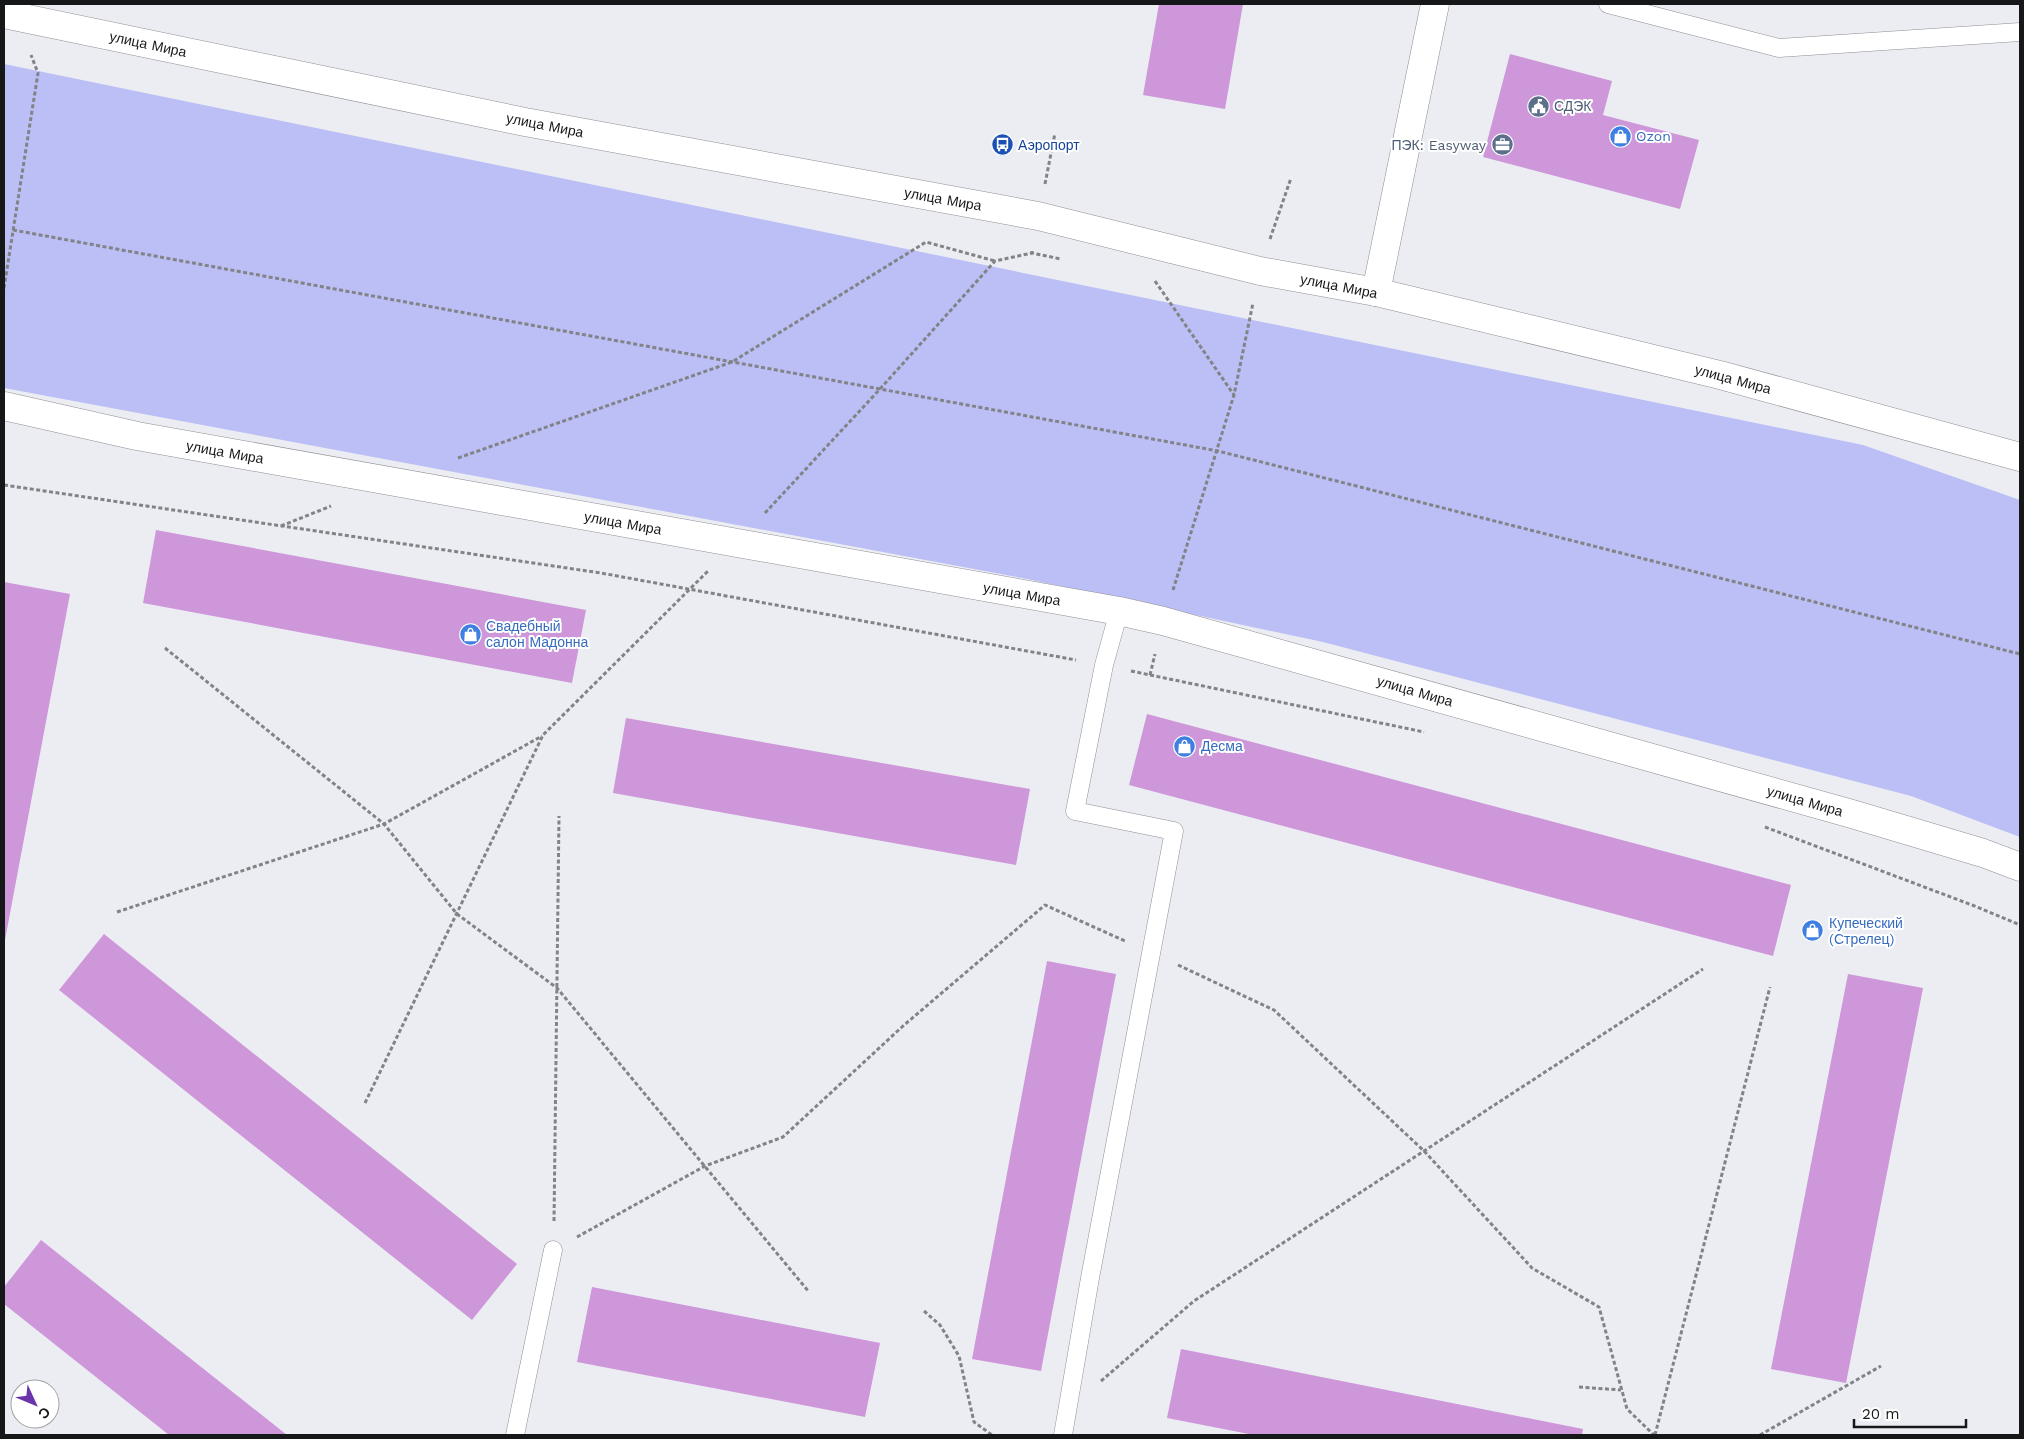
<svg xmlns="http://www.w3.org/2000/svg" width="2024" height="1439" font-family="'Work Sans',sans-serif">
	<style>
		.green { fill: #bbbff5 }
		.building { fill: #cd97d9 }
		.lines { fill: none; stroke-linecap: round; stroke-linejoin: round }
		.service-casing { stroke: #8f8f95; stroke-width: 19 }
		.minor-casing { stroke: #8f8f95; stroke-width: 29 }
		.secondary-casing { stroke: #8f8f95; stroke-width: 29 }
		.path { stroke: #828387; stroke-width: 3; stroke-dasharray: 4 2.5; stroke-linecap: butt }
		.service { stroke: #fff; stroke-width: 18 }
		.minor { stroke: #fff; stroke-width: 28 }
		.secondary { stroke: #fff; stroke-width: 28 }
		.labels { text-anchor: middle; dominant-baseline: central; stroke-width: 4; stroke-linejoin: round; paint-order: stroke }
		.street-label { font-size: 14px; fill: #161719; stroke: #fff }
		.service-label { font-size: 14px; fill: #4e5e75; stroke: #fff; text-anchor: start }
		.shop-label { font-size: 14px; fill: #366cbe; stroke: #fff; text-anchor: start }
		.transit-label { font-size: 14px; fill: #164399; stroke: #fff; text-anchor: start }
	</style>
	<rect width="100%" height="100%" fill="#ecedf3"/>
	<!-- green -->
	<polygon class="green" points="4,64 1863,445 2020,500 2020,837 1911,796 1323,642 1027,579 4,388"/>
	<!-- building -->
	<g class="building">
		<polygon points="1159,4 1243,4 1225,109 1143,95"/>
		<polygon points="1510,54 1612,81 1603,115 1699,140 1680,209 1483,157"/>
		<polygon points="156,530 586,610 572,683 143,603"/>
		<polygon points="4,582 70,594 5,940 4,940"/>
		<polygon points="1147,714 1791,885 1773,956 1129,785"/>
		<polygon points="626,718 1030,789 1016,865 613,793"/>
		<polygon points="104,934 517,1264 472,1320 59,990"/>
		<polygon points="1047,961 1116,974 1041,1371 972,1359"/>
		<polygon points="1848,974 1923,988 1846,1383 1771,1369"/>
		<polygon points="41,1240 287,1435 169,1435 4,1304 4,1287"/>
		<polygon points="592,1287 880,1343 865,1417 577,1362"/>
		<polygon points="1181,1349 1583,1429 1582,1435 1254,1435 1167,1418"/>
	</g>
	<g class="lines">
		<defs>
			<g id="service">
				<polyline points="1608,4 1779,48 2020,32"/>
				<polyline points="515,1435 553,1250"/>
				<polyline points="1063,1435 1090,1278 1174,831 1075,811 1104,665 1119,611"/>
			</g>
			<g id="minor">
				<polyline points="1376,292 1435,4"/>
				<polyline points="4,406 137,436 1119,611 1163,621 1852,814 1983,853 2020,867"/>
			</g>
			<polyline id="secondary" points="4,14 525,122 1038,216 1260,271 1376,292 1720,375 2020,457"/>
		</defs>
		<!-- service casing -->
		<use href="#service" class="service-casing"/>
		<!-- minor casing -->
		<use href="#minor" class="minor-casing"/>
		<!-- secondary casing -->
		<use href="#secondary" class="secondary-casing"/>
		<!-- path -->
		<g class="path">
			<polyline points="1045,184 1055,133"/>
			<polyline points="13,230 1218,451 2020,654"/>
			<polyline points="1270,239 1291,178"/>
			<polyline points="1032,251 1032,253 1061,259"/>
			<polyline points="1155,281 1234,395"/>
			<polyline points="4,288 38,73 31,55"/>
			<polyline points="458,458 732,362 926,242 995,261"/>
			<polyline points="4,485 601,573 1076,660"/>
			<polyline points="765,513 880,389 995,261 1032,253"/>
			<polyline points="281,526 331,506"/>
			<polyline points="1173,590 1234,395 1253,303"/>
			<polyline points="165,648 384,824 457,914 557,988 809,1292"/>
			<polyline points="1131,671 1424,732"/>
			<polyline points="1150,675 1155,654"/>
			<polyline points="1765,827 1972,905 2020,925"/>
			<polyline points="117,912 384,824 542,736"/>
			<polyline points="1178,965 1274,1010 1424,1151 1532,1268 1599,1307 1627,1409 1654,1435"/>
			<polyline points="365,1103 543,735 708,571"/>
			<polyline points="554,1221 559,816"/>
			<polyline points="577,1237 705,1166 783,1137 903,1026 1045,905 1125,941"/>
			<polyline points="924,1311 940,1325 959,1356 974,1422 992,1435"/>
			<polyline points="1101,1381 1194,1301 1703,969"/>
			<polyline points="1579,1387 1621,1390"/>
			<polyline points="1655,1435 1770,987"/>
			<polyline points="1760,1435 1881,1366"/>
		</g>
		<!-- service -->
		<use href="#service" class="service"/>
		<!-- minor -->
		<use href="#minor" class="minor"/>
		<!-- secondary -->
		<use href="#secondary" class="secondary"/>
	</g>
	<!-- icons -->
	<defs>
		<symbol id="civic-disc" viewBox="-11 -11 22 22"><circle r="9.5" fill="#5c6f8a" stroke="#fff"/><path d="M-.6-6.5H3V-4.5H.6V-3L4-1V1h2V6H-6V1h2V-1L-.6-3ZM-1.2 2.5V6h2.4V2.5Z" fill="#fff"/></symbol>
		<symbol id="shop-disc" viewBox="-11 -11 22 22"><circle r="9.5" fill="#3f7fe0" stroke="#fff"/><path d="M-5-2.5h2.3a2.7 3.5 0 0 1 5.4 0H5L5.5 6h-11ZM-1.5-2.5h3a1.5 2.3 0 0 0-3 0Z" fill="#fff"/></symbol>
		<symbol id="bus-disc" viewBox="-11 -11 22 22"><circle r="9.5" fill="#1a4fb4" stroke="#fff"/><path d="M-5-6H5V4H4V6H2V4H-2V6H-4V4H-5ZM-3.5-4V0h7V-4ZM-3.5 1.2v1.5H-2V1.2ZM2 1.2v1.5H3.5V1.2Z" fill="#fff"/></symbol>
		<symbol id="office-disc" viewBox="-11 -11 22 22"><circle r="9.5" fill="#5c6f8a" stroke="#fff"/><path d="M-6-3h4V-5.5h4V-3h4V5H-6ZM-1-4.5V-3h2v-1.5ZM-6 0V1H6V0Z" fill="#fff"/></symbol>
	</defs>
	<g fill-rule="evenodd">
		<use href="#civic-disc" x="1526" y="94" width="25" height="25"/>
		<use href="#shop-disc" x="1608" y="124" width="25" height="25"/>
		<use href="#bus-disc" x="990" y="132" width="25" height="25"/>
		<use href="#office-disc" x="1490" y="132" width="25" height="25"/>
		<use href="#shop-disc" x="458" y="622" width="25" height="25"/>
		<use href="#shop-disc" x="1172" y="734" width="25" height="25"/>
		<use href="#shop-disc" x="1800" y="918" width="25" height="25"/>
	</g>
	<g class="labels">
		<!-- street labels -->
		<g class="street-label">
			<text transform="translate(148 44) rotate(12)">улица Мира</text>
			<text transform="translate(545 125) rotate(11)">улица Мира</text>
			<text transform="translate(943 199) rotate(10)">улица Мира</text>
			<text transform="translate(1339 286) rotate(11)">улица Мира</text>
			<text transform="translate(1733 379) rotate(15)">улица Мира</text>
			<text transform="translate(225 452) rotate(10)">улица Мира</text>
			<text transform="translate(623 523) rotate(10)">улица Мира</text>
			<text transform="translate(1022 594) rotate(10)">улица Мира</text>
			<text transform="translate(1415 691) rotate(16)">улица Мира</text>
			<text transform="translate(1805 801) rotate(16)">улица Мира</text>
		</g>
		<!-- service labels -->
		<g class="service-label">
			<text x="1554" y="106">СДЭК</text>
			<text x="1486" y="145" text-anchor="end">ПЭК: Easyway</text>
		</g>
		<!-- shop labels -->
		<g class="shop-label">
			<text x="1636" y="136">Ozon</text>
			<text x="486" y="626">Свадебный<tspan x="486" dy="16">салон Мадонна</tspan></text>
			<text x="1201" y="746">Десма</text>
			<text x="1829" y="923">Купеческий<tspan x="1829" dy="16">(Стрелец)</tspan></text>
		</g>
		<!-- transit labels -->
		<g class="transit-label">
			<text x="1018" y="145">Аэропорт</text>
		</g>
	</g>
	<!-- border -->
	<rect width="2024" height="1439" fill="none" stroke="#161719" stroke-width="10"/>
	<!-- north arrow -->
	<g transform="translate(35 1404) rotate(134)"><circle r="24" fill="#ffffff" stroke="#a2a2a3"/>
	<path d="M0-4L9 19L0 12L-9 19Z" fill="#6b34aa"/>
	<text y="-8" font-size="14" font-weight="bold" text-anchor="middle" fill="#161719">С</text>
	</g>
	<!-- scale -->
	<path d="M1854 1419v8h112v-8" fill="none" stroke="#161719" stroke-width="2.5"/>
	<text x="1862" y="1419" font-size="15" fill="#161719" stroke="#ffffff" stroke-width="4" paint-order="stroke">20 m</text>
</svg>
